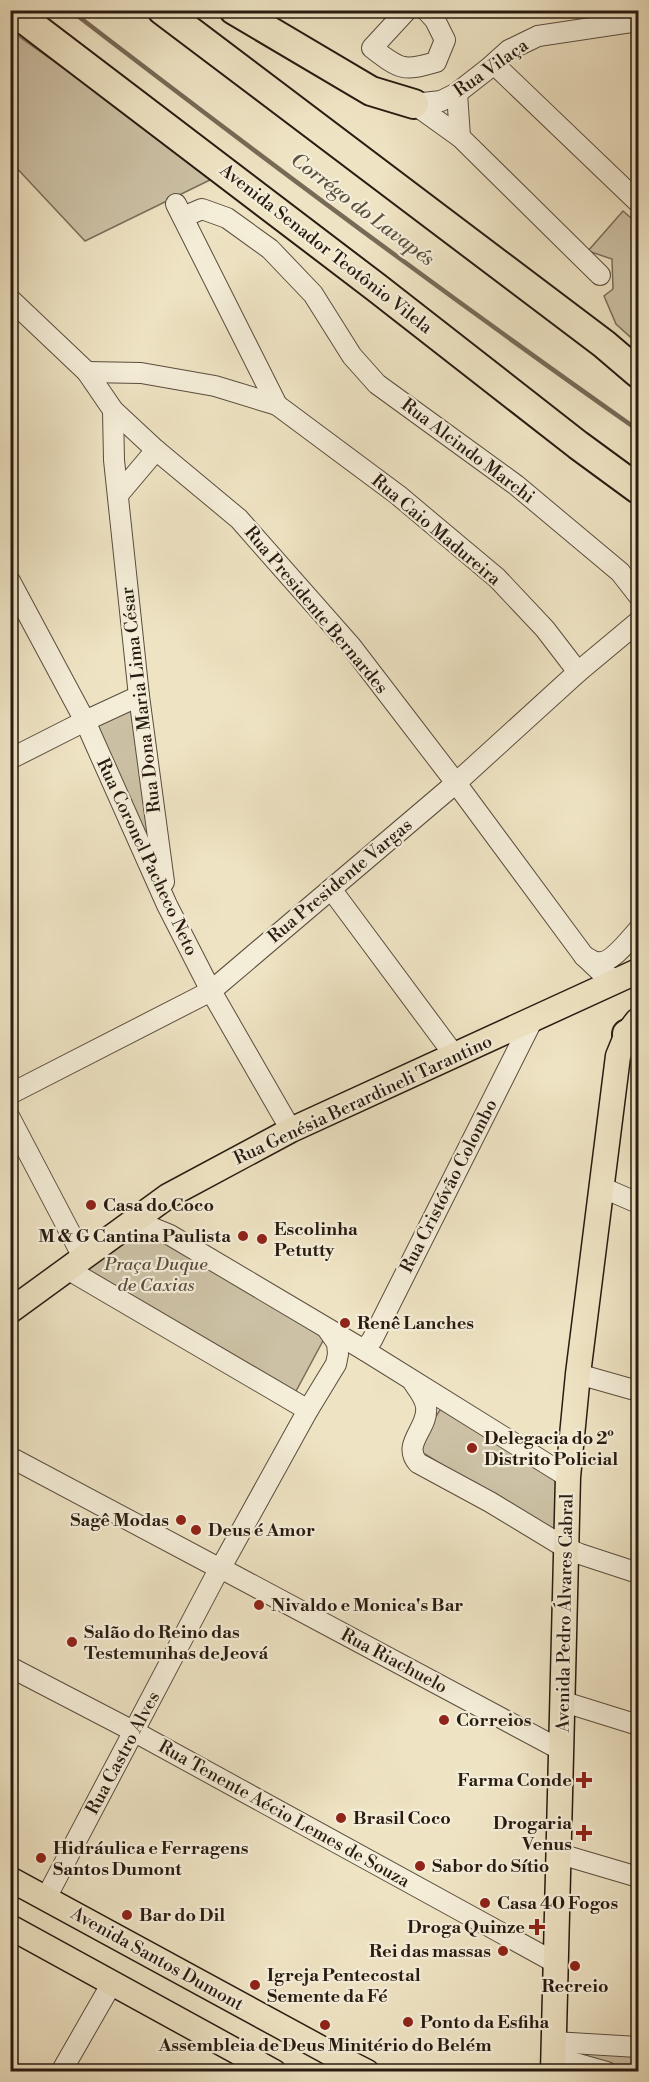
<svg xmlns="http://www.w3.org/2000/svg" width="649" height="2082" font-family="'Libre Bodoni',serif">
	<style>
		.green { fill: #ccc1a5; stroke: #7a6e5b; stroke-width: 1.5 }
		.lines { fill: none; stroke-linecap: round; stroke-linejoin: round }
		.stream { stroke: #776a57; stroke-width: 4.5 }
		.minor-casing { stroke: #5a4d3e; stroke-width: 22 }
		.major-casing { stroke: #281b11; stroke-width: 27 }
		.highway-casing { stroke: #281b11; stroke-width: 32 }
		.minor { stroke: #f4edd8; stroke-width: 20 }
		.major { stroke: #eee3c3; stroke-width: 24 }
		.highway { stroke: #eee3c3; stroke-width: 28 }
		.poi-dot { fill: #8f2418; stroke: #f4edd8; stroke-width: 2 }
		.labels { text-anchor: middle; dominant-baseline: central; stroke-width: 4.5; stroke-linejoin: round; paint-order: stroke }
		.street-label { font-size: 18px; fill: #281b11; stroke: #f4edd8 }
		.poi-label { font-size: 18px; font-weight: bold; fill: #281b11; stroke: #f4edd8; text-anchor: start }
		.park-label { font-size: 18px; font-style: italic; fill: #594d3d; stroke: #f4edd8 }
		.water-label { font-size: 20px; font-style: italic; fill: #5c5040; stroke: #f4edd8 }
	</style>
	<rect width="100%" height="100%" fill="#eee3c3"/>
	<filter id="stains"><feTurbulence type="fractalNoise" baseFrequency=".00333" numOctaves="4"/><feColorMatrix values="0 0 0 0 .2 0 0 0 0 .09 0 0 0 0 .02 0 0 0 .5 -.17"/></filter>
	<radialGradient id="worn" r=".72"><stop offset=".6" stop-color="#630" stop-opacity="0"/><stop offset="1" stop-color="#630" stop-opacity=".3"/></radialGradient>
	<!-- green -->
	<g class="green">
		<polygon points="11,31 196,162 214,178 85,241 11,162"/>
		<polygon points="623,211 638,224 638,344 616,324 604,296 613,289 612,259 588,251"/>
		<polygon points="132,710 157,872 87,730"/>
		<polygon points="147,1228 325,1337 295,1393 84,1271"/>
		<polygon points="442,1407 563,1482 557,1528 549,1531 415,1448"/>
		<polygon points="568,2048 638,2053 638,2070 637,2071 622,2071 567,2056"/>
	</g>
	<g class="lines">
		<!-- stream -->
		<path class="stream" d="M 70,10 C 257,154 446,295 638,430"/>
		<defs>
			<g id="minor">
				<path d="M 407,10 L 372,48 C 400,69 402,72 436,62 L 445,40 L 435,20 L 426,10"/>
				<polyline points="494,64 638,202"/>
				<polyline points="457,93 460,137"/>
				<polyline points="414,104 460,137 600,275"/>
				<polyline points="414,104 441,101 457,93 489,68 509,50 538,36 638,21"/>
				<polyline points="176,204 277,405 398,495 497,578 545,629 578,672"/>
				<polyline points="183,217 202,209 227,218 270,249 313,294 352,356 377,384 516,485 620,572 638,595"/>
				<polyline points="10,299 87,372 113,410 156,450 239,519 351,646 456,783 584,956 603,974 619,980"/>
				<polyline points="87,372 141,373 215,386 277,405"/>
				<polyline points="113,410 114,460 139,696 164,882"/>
				<polyline points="118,495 156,450"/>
				<polyline points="10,581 85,721 167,905 211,991 291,1130"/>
				<polyline points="10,759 85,721 139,696"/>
				<polyline points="331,889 455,1056"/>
				<path d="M 584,956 C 588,958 593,962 597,962 C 610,965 630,939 638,930"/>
				<polyline points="10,1094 211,991 456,783 578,672 638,622"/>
				<polyline points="10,1118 84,1259"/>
				<polyline points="601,1187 638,1203"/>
				<polyline points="124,1228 148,1226 170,1235 364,1350 568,1477"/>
				<polyline points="69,1270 308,1410"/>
				<polyline points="364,1350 372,1340 532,1021"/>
				<polyline points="578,1374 638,1391"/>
				<path d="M 413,1382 C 418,1390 425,1397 426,1407 C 429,1428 401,1444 418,1463 L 490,1502 L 566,1548 L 580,1554 L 638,1573"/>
				<polyline points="10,1457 213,1565"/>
				<polyline points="224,1562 308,1410 336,1364 338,1354 337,1343 328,1330"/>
				<polyline points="226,1571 561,1750"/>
				<polyline points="10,1667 135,1732 556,1963"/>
				<polyline points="561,1701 638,1725"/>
				<polyline points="560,1854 638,1877"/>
				<polyline points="46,1898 216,1575"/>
				<polyline points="554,2042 638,2047"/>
				<polyline points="554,2057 607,2072"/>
				<polyline points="61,2072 112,1983"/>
			</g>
			<g id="major">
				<polyline points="10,1311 168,1196 291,1130 638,971"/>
				<polyline points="10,1879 326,2051 367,2072"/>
				<polyline points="10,1927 274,2072"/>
				<polyline points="553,2072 568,1477 578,1374 618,1056 627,1034 637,1021"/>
			</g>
			<g id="highway">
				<polyline points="12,10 377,288 578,445 638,489"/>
				<polyline points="162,10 604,344 638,373"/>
				<polyline points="234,10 371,91 414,104"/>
				<polyline points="627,1034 638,1029"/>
			</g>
		</defs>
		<!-- minor casing -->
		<use href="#minor" class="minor-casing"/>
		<!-- major casing -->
		<use href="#major" class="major-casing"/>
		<!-- highway casing -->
		<use href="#highway" class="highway-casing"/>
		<!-- minor -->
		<use href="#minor" class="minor"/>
		<!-- major -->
		<use href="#major" class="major"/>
		<!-- highway -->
		<use href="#highway" class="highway"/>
	</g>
	<!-- markers -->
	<g class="poi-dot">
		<circle cx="91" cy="1205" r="6"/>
		<circle cx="243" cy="1236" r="6"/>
		<circle cx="262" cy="1239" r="6"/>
		<circle cx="345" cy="1323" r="6"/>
		<circle cx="472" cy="1448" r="6"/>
		<circle cx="181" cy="1520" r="6"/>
		<circle cx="196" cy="1530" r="6"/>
		<circle cx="259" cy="1605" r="6"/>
		<circle cx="72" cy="1642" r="6"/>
		<circle cx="444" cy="1720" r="6"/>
		<path d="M581 1771h6v6h6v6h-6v6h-6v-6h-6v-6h6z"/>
		<circle cx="341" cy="1818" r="6"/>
		<path d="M581 1824h6v6h6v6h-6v6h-6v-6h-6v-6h6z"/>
		<circle cx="41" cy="1858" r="6"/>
		<circle cx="420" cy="1866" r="6"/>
		<circle cx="485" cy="1903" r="6"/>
		<circle cx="127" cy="1915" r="6"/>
		<path d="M534 1918h6v6h6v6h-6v6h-6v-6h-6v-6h6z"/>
		<circle cx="503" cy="1951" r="6"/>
		<circle cx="575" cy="1966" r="6"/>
		<circle cx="255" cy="1985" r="6"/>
		<circle cx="408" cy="2022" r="6"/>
		<circle cx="325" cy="2025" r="6"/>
	</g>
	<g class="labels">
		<!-- street labels -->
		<g class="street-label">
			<text transform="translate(491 68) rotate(-35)">Rua Vilaça</text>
			<text transform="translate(326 249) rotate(38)">Avenida Senador Teotônio Vilela</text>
			<text transform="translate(468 451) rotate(37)">Rua Alcindo Marchi</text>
			<text transform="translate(436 530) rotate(40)">Rua Caio Madureira</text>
			<text transform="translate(316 610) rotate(50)">Rua Presidente Bernardes</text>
			<text transform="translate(141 700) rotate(-97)">Rua Dona Maria Lima César</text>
			<text transform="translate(147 857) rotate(65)">Rua Coronel Pacheco Neto</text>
			<text transform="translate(340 881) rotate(-40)">Rua Presidente Vargas</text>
			<text transform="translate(363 1100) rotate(-25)">Rua Genésia Berardineli Tarantino</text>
			<text transform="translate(449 1186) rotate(-63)">Rua Cristóvão Colombo</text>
			<text transform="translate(565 1613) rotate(-89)">Avenida Pedro Álvares Cabral</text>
			<text transform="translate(394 1661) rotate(28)">Rua Riachuelo</text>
			<text transform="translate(123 1753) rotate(-62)">Rua Castro Alves</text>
			<text transform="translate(284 1814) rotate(29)">Rua Tenente Aécio Lemes de Souza</text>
			<text transform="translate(157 1959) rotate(29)">Avenida Santos Dumont</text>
		</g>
		<!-- poi labels -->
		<g class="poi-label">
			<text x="103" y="1205">Casa do Coco</text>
			<text x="274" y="1229">Escolinha<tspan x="274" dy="21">Petutty</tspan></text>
			<text x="231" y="1236" text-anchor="end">M &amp; G Cantina Paulista</text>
			<text x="357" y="1323">Renê Lanches</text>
			<text x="484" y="1438">Delegacia do 2º<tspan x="484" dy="21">Distrito Policial</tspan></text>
			<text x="169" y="1520" text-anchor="end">Sagê Modas</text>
			<text x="208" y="1530">Deus é Amor</text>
			<text x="271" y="1605">Nivaldo e Monica's Bar</text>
			<text x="84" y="1632">Salão do Reino das<tspan x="84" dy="21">Testemunhas de Jeová</tspan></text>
			<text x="456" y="1720">Correios</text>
			<text x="572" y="1780" text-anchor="end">Farma Conde</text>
			<text x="353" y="1818">Brasil Coco</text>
			<text x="572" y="1823" text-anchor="end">Drogaria<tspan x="572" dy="21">Venus</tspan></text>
			<text x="53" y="1848">Hidráulica e Ferragens<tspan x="53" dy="21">Santos Dumont</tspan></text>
			<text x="432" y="1866">Sabor do Sítio</text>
			<text x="497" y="1903">Casa 40 Fogos</text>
			<text x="139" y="1915">Bar do Dil</text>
			<text x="525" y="1927" text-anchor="end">Droga Quinze</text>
			<text x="491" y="1951" text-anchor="end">Rei das massas</text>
			<text x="267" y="1975">Igreja Pentecostal<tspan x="267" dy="21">Semente da Fé</tspan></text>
			<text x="575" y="1986" text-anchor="middle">Recreio</text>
			<text x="420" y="2022">Ponto da Esfiha</text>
			<text x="325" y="2045" text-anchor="middle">Assembleia de Deus Minitério do Belém</text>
		</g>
		<!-- park labels -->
		<g class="park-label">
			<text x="156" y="1264">Praça Duque<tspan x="156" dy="21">de Caxias</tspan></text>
		</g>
		<!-- water labels -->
		<g class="water-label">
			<text transform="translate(362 210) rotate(37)">Corrégo do Lavapés</text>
		</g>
	</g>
	<!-- margin -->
	<rect width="649" height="2082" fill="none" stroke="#eee3c3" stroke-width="36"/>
	<rect x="12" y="12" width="625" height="2058" fill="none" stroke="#281b11" stroke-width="3"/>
	<rect x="18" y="18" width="613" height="2046" fill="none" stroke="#281b11" stroke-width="1.5"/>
	<rect width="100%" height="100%" filter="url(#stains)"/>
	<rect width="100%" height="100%" fill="url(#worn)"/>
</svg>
